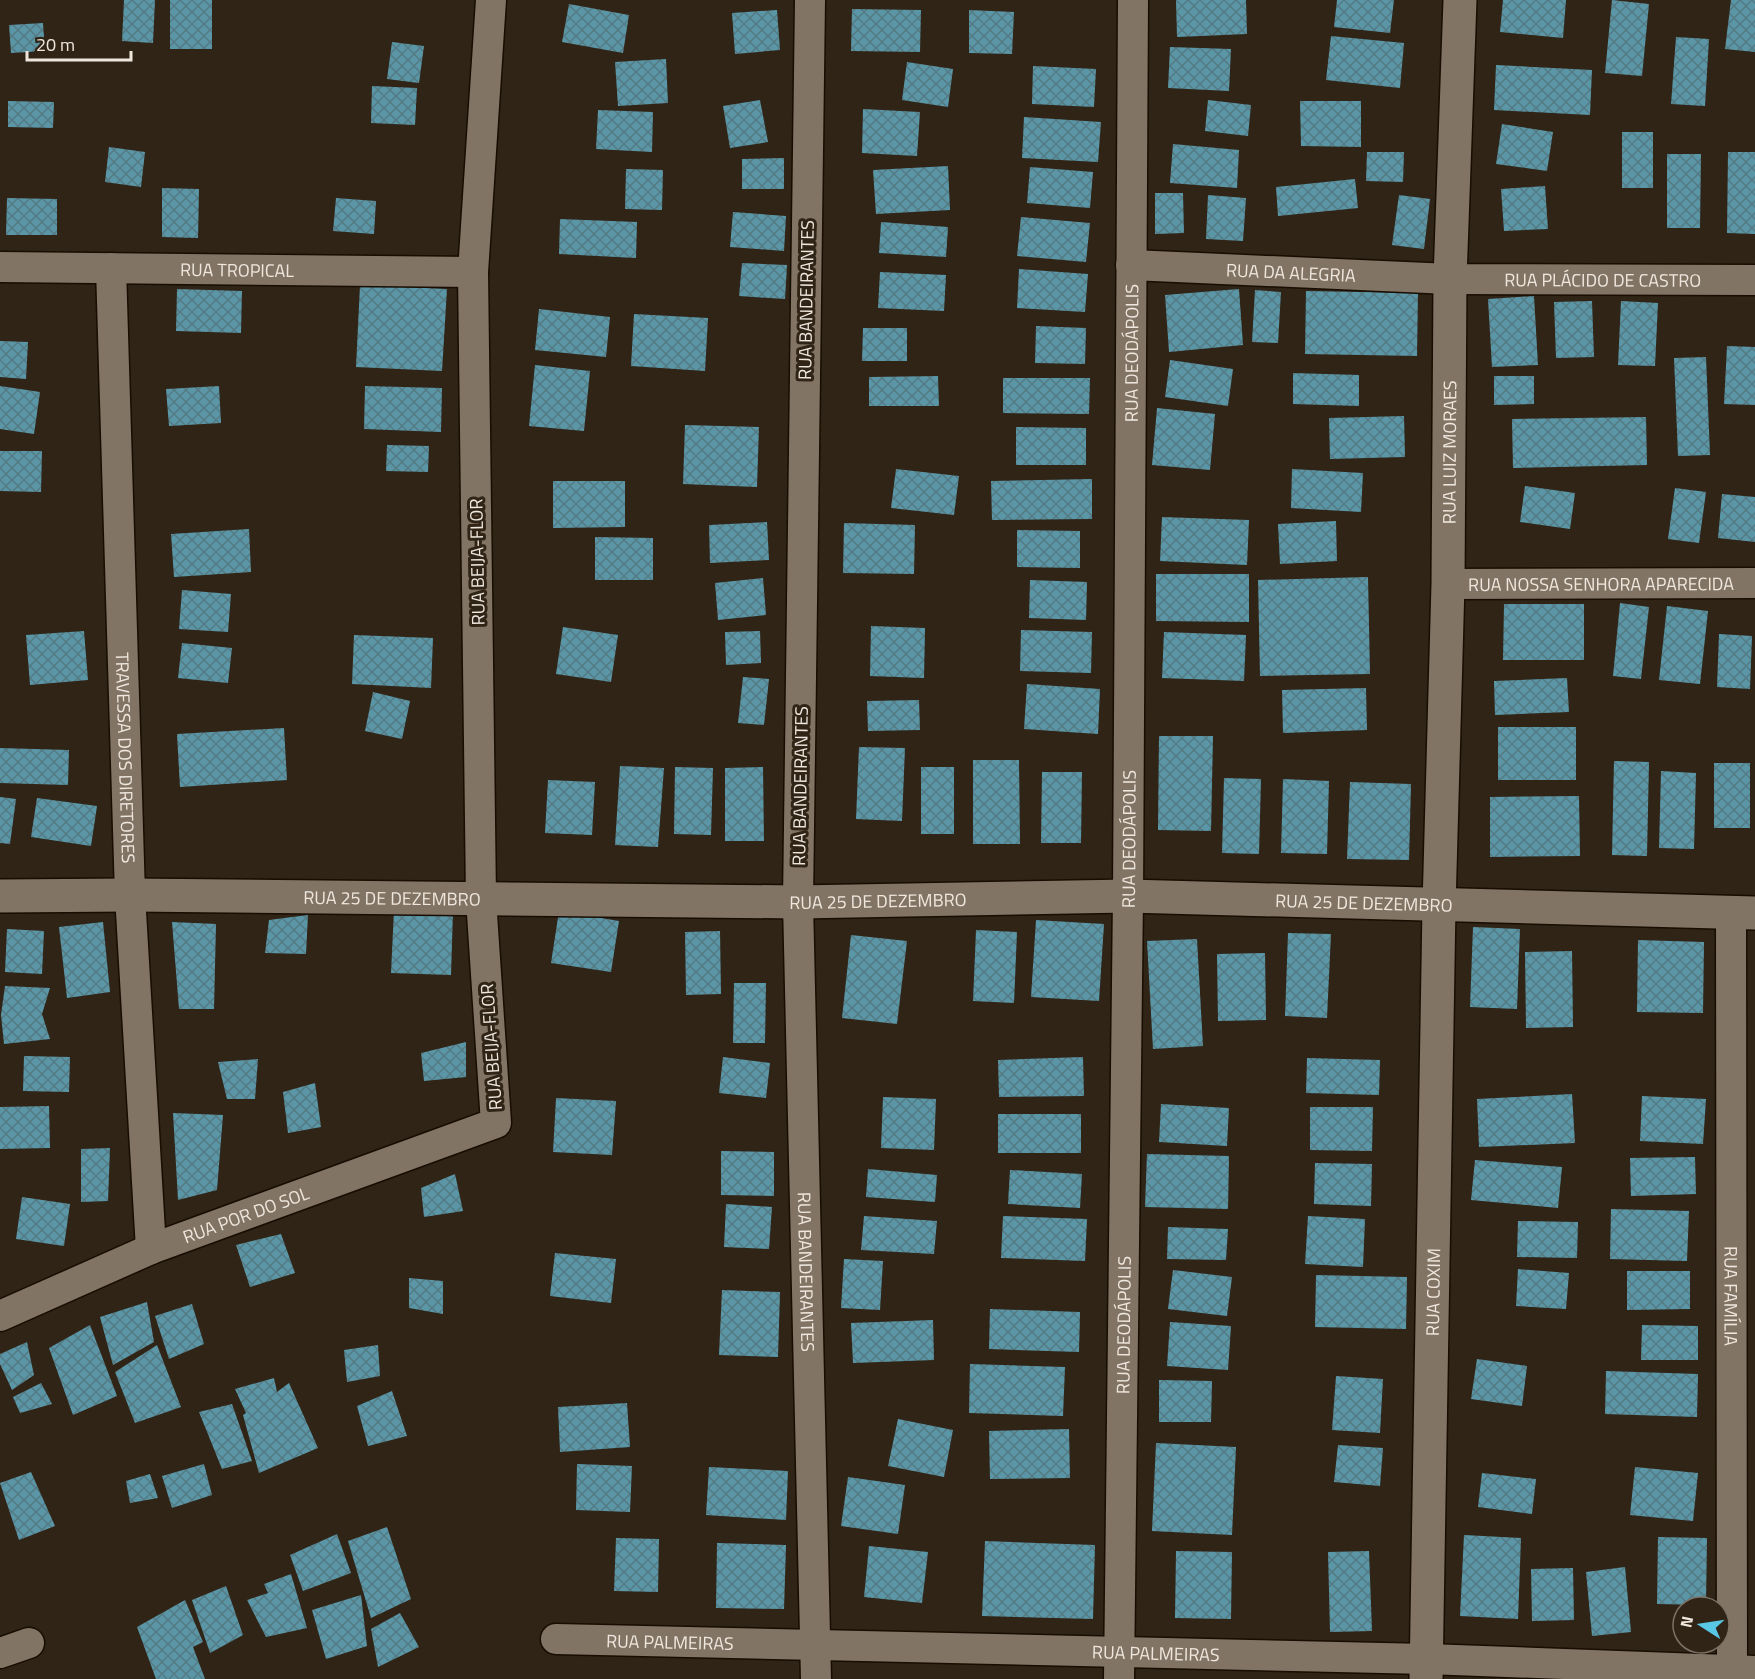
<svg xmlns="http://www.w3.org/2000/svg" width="1755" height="1679" font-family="'Titillium Web',sans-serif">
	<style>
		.building { fill: url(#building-cross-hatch) }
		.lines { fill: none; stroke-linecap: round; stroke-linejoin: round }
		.street-casing { stroke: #180d02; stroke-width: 33 }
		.secondary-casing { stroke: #180d02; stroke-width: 36 }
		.street { stroke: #827464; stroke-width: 30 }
		.secondary { stroke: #827464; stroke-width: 33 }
		.labels { text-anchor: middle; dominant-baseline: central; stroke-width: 6; stroke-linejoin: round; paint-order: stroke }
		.street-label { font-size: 18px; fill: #efe7de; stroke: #302416 }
	</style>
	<defs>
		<pattern id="building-cross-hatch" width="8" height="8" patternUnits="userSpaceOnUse" patternTransform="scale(1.5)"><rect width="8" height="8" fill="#5b96a7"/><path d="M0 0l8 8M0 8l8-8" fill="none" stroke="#547a84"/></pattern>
	</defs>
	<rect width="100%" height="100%" fill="#302416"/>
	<!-- building -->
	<g class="building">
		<polygon points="124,0 155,0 153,43 122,41"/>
		<rect x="170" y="0" width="42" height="49"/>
		<polygon points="1176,0 1246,0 1247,34 1177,37"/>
		<polygon points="1337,0 1394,0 1390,33 1334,27"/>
		<polygon points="1503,0 1566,0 1563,38 1500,32"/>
		<polygon points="1612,0 1649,4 1642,76 1605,73"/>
		<polygon points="1731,0 1755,0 1755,52 1725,49"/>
		<polygon points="569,4 629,15 623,53 562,42"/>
		<polygon points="852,9 921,10 920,52 851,51"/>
		<polygon points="777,10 780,50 735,54 732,13"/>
		<polygon points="969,10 1014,12 1012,54 969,53"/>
		<polygon points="43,23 45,51 11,53 9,25"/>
		<polygon points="1331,36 1404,43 1400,88 1326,80"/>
		<polygon points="1676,37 1709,39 1705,106 1671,104"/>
		<polygon points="392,42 424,46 419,83 387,79"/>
		<polygon points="1170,47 1231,49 1229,91 1168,88"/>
		<polygon points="666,59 668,103 618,106 615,62"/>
		<polygon points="907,62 953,69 948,107 902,100"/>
		<polygon points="1496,65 1592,70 1590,115 1494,110"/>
		<polygon points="1033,66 1096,69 1094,107 1032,104"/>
		<polygon points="372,86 417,88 415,125 371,123"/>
		<polygon points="760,100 768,142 730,148 723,106"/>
		<polygon points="1208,100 1251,105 1248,136 1205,131"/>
		<polygon points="8,101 54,102 53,128 8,127"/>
		<polygon points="1300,101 1361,101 1361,147 1301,146"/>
		<polygon points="863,109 920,112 917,156 862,153"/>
		<polygon points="598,110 653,112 652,152 596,149"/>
		<polygon points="1024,117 1101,122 1098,162 1022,158"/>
		<polygon points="1502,124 1553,132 1547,171 1496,164"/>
		<rect x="1622" y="132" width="31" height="56"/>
		<polygon points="1173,144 1239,150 1237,188 1170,183"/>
		<polygon points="109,147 145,152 141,187 105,182"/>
		<polygon points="1367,152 1404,152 1403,182 1366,181"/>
		<polygon points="1728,152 1755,152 1755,234 1727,233"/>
		<polygon points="1667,154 1701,154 1700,228 1667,228"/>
		<polygon points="784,158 784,189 742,189 742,159"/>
		<polygon points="948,166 950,210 876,214 873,170"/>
		<polygon points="1030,167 1093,172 1090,208 1027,203"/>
		<polygon points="626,169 663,170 662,210 625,209"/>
		<polygon points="1355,179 1358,208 1278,216 1276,187"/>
		<polygon points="1545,186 1548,229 1504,231 1501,189"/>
		<polygon points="162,188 199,189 198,238 162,237"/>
		<polygon points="1155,193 1183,193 1184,233 1155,234"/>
		<polygon points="1208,195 1246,198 1243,241 1206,239"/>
		<polygon points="1399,195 1430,199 1424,249 1392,245"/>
		<polygon points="7,198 57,199 57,235 6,235"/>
		<polygon points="336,198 376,201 374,234 333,231"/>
		<polygon points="733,212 786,216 784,251 730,247"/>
		<polygon points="1021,217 1090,223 1086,262 1017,256"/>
		<polygon points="560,219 637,222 636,258 559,254"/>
		<polygon points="881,222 948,227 946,257 879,253"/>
		<polygon points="742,263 787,265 785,299 739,296"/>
		<polygon points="1019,269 1088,274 1085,312 1017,308"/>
		<polygon points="880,272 946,275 944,311 878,308"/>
		<polygon points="360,285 447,289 442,371 356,367"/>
		<polygon points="177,289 242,291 241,333 176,331"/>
		<polygon points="1239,289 1243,345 1169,352 1165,295"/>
		<polygon points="1255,290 1281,292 1278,343 1252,342"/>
		<polygon points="1306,291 1418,293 1417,356 1305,354"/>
		<polygon points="1534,296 1538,365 1492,367 1488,299"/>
		<polygon points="1592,301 1594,357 1556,358 1554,302"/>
		<polygon points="1621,301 1658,303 1655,366 1618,365"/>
		<polygon points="539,309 610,317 606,357 535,350"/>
		<polygon points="634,314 708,318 705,371 631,366"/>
		<polygon points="1036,326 1086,328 1085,364 1035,363"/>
		<polygon points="863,328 907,328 907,361 862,361"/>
		<polygon points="0,341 28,342 26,379 0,377"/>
		<polygon points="1727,346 1755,347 1755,405 1724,404"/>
		<polygon points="1706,357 1710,455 1678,456 1674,358"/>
		<polygon points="1170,360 1233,369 1228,406 1165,397"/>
		<polygon points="535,365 590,371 584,431 529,426"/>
		<polygon points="1293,373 1359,375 1359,406 1293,404"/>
		<polygon points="938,376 939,406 869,406 869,377"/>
		<polygon points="1494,376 1534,376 1534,404 1494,405"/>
		<polygon points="1003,378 1090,378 1089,414 1003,413"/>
		<polygon points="0,386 40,392 34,434 0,429"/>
		<polygon points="219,386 221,423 169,426 166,389"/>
		<polygon points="365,386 442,388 441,432 364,429"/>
		<polygon points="1157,408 1215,414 1210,470 1152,465"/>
		<polygon points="1404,416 1405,457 1330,459 1329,418"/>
		<polygon points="1646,417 1647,465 1513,468 1512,419"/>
		<polygon points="685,425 759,427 757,487 683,484"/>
		<polygon points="1016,427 1086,428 1086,465 1016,465"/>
		<polygon points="387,445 429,446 428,472 386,471"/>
		<polygon points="0,451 42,451 41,492 0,491"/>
		<polygon points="896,469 959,476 954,515 891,508"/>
		<polygon points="1292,469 1363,473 1361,512 1291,508"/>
		<polygon points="1092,479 1092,519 992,520 991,481"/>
		<polygon points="553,481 625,481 625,527 553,528"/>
		<polygon points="1525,486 1575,493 1570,529 1520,522"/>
		<polygon points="1675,488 1706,492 1699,543 1668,539"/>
		<polygon points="1722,494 1755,497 1755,542 1718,538"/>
		<polygon points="1162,517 1249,520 1247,565 1160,561"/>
		<polygon points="1336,521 1337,561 1280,564 1278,524"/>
		<polygon points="767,522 769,560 710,563 709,525"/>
		<polygon points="844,523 915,525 914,574 843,573"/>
		<polygon points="249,529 251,572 174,577 171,534"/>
		<polygon points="1017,530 1080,531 1080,568 1017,567"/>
		<polygon points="595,537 653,538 653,580 595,580"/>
		<polygon points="1156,574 1249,574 1249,622 1156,621"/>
		<polygon points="1368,577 1370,674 1260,676 1258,580"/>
		<polygon points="763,578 766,615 718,620 715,583"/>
		<polygon points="1030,580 1087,582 1086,620 1029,618"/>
		<polygon points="182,590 231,594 228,632 179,629"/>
		<polygon points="1620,603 1649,607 1641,679 1613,676"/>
		<polygon points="1504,604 1584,604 1584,660 1503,660"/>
		<polygon points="1667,606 1708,611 1700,684 1659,680"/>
		<polygon points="871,626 925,628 924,678 870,676"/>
		<polygon points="563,627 618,635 611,682 556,674"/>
		<polygon points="1021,630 1092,632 1091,673 1020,671"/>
		<polygon points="84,631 88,680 30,685 26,635"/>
		<polygon points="760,631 761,663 726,665 725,632"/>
		<polygon points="1164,632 1246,635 1244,681 1162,678"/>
		<polygon points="1719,634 1752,636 1750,689 1717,687"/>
		<polygon points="354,635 433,638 431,688 352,684"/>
		<polygon points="182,643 232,648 228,683 178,678"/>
		<polygon points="743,677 769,679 764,725 738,723"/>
		<polygon points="1567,678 1569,712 1495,715 1494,681"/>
		<polygon points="1027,684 1100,689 1098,734 1024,729"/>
		<polygon points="1366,688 1367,730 1283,733 1282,690"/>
		<polygon points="373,692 410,701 402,739 365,731"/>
		<polygon points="919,700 920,730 868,731 867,701"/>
		<rect x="1498" y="727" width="78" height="53"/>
		<polygon points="284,728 287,780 180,787 177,734"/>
		<polygon points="1159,736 1213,736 1211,831 1158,830"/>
		<polygon points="859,747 905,748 902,821 856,819"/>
		<polygon points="0,748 69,750 68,785 0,783"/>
		<polygon points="973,760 1019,760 1020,844 973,844"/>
		<polygon points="1614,761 1649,762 1647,856 1612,855"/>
		<rect x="1714" y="763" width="36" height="65"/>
		<polygon points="620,766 664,768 658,847 615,845"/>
		<polygon points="675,767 713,768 711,835 674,834"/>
		<polygon points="763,767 764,841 725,841 725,768"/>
		<rect x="921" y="767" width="33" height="67"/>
		<polygon points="1661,771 1696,773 1694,849 1659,848"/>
		<polygon points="1042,772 1082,772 1081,843 1041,843"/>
		<polygon points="1224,778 1261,779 1259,854 1222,853"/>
		<polygon points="1283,779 1329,781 1327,854 1281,853"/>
		<polygon points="548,780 595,782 592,835 545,833"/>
		<polygon points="1350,782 1411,784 1409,860 1347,859"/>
		<polygon points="1579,796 1580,856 1490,857 1490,797"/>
		<polygon points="0,797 16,799 10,844 0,843"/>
		<polygon points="37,798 97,806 91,846 31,837"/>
		<polygon points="394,910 453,912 451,975 391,973"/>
		<polygon points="559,911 619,921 611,972 551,963"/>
		<polygon points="308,915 306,954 265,953 269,920"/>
		<polygon points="1036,920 1104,924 1099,1001 1031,997"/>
		<polygon points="103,922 110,992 67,998 59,927"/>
		<polygon points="172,922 216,924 214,1009 179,1009"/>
		<polygon points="1473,927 1520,929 1517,1009 1470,1007"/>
		<polygon points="7,929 44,931 42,974 5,972"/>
		<polygon points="976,930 1017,932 1014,1003 973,1001"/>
		<polygon points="720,931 721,994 686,995 685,932"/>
		<polygon points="1288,933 1331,934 1327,1018 1285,1016"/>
		<polygon points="851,935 907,941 897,1024 842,1018"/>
		<polygon points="1197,939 1203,1046 1153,1049 1147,941"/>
		<polygon points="1638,940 1704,942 1703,1013 1637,1012"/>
		<polygon points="1572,951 1573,1027 1526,1028 1525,952"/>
		<polygon points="1265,953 1266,1020 1218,1021 1217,954"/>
		<polygon points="734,983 766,983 765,1043 733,1043"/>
		<polygon points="5,986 50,988 42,1014 50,1039 4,1044 1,1015"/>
		<polygon points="466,1042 466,1077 424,1081 421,1053"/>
		<polygon points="24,1056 70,1057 69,1092 23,1091"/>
		<polygon points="723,1057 770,1063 766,1098 719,1093"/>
		<polygon points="1083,1057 1084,1096 999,1097 998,1060"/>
		<polygon points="1307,1058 1380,1060 1379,1095 1306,1093"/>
		<polygon points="258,1059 255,1099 227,1099 218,1062"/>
		<polygon points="315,1083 321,1127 288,1133 283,1092"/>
		<polygon points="1572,1094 1575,1143 1479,1147 1477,1099"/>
		<polygon points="1642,1096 1706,1099 1703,1144 1640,1141"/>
		<polygon points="883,1097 936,1099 934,1150 881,1148"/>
		<polygon points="556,1098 616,1101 612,1155 553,1152"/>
		<polygon points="1161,1104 1229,1108 1227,1146 1159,1142"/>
		<polygon points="49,1106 50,1148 0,1149 0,1107"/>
		<polygon points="1310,1107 1373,1107 1372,1151 1310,1150"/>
		<polygon points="173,1113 223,1115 217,1190 178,1200"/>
		<rect x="998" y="1114" width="83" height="39"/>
		<polygon points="110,1148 108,1201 81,1202 81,1149"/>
		<polygon points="721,1151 774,1152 774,1196 721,1195"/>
		<polygon points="1147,1154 1229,1156 1228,1209 1145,1207"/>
		<polygon points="1695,1157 1696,1194 1631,1196 1630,1158"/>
		<polygon points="1475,1160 1562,1167 1558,1208 1471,1200"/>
		<polygon points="1315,1163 1372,1164 1371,1206 1314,1204"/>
		<polygon points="868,1169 937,1175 935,1202 866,1197"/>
		<polygon points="1010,1170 1082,1174 1080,1208 1008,1204"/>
		<polygon points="455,1174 463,1211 424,1217 421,1188"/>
		<polygon points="22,1197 70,1204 64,1246 16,1239"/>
		<polygon points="726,1204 772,1207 769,1249 724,1247"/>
		<polygon points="1611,1209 1689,1211 1687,1261 1610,1259"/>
		<polygon points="864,1216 937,1221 934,1254 861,1250"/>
		<polygon points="1003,1216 1087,1219 1085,1261 1001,1258"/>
		<polygon points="1308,1216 1365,1219 1363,1267 1305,1264"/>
		<polygon points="1518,1221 1578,1222 1577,1258 1517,1257"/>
		<polygon points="1168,1227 1228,1229 1226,1260 1167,1259"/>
		<polygon points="281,1234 295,1273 250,1287 236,1245"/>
		<polygon points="555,1253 616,1259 611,1303 550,1296"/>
		<polygon points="844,1259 883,1261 880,1310 841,1308"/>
		<polygon points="1518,1269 1569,1273 1566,1309 1516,1306"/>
		<polygon points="1173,1270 1232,1277 1227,1316 1168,1309"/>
		<polygon points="1627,1271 1690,1271 1690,1309 1627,1310"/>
		<polygon points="1316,1275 1407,1277 1406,1329 1315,1327"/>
		<polygon points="409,1278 443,1281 443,1314 409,1308"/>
		<polygon points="722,1290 780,1292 778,1357 719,1355"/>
		<polygon points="147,1302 154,1342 113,1365 100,1317"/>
		<polygon points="192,1304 204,1344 169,1359 155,1316"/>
		<polygon points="990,1309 1080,1312 1079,1352 989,1349"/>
		<polygon points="933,1320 934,1360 853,1363 851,1323"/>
		<polygon points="1170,1322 1231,1326 1228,1370 1167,1366"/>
		<polygon points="90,1325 117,1396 73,1415 49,1348"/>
		<polygon points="1642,1325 1698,1326 1698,1360 1641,1360"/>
		<polygon points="27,1342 34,1375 12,1390 0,1364 0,1354"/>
		<polygon points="157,1345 181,1407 135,1423 115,1372"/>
		<polygon points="378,1345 380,1376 347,1382 344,1350"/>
		<polygon points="1477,1359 1527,1366 1522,1406 1471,1399"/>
		<polygon points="970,1364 1065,1367 1063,1416 969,1413"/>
		<polygon points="1606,1371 1698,1374 1697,1417 1605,1414"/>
		<polygon points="1336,1376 1383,1379 1380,1433 1332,1430"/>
		<polygon points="274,1378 277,1392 289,1383 318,1448 259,1473 243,1415 246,1413 235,1389"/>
		<polygon points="1159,1380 1212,1381 1211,1422 1159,1422"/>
		<polygon points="41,1383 52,1404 20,1413 13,1397"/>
		<polygon points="392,1391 407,1436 368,1446 357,1406"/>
		<polygon points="627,1403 630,1447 560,1452 558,1407"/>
		<polygon points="232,1404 252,1461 222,1469 199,1412"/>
		<polygon points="898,1419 953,1430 944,1477 888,1466"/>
		<polygon points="1069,1429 1070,1478 990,1479 989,1431"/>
		<polygon points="1156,1443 1236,1447 1232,1535 1152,1531"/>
		<polygon points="1338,1445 1383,1448 1380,1486 1334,1482"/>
		<polygon points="204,1464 212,1495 172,1508 162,1476"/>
		<polygon points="577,1464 632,1466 630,1512 576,1510"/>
		<polygon points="709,1467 788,1471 786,1520 706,1515"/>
		<polygon points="1635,1467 1698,1473 1693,1521 1630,1515"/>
		<polygon points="31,1472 55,1526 19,1540 0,1483"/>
		<polygon points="1482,1473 1536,1479 1532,1514 1478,1507"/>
		<polygon points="150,1474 158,1498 130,1503 126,1481"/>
		<polygon points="848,1477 905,1485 898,1534 841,1526"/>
		<polygon points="387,1527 411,1599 371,1618 348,1541"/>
		<polygon points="337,1534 351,1573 303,1591 290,1555"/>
		<polygon points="1464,1535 1521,1538 1518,1619 1460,1616"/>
		<polygon points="1658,1537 1707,1538 1706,1605 1657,1604"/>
		<polygon points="616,1538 659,1539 658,1592 614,1591"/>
		<polygon points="985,1541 1095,1545 1093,1619 982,1616"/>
		<polygon points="717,1543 786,1545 784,1609 716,1608"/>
		<polygon points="869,1546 928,1552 922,1603 864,1597"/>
		<polygon points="1176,1551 1232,1552 1231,1619 1175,1618"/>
		<polygon points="1369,1551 1372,1631 1330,1632 1328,1552"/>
		<polygon points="1625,1567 1631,1632 1592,1636 1586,1572"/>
		<polygon points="1573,1568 1574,1620 1532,1621 1531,1569"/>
		<polygon points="291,1574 307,1628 266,1637 247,1600 268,1593 264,1584"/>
		<polygon points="226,1586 243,1635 210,1653 192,1600"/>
		<polygon points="361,1595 367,1646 326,1659 312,1610"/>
		<polygon points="185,1600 203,1642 193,1647 205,1679 156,1679 137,1627"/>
		<polygon points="400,1613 419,1647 378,1667 371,1629"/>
	</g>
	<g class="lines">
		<defs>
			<g id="street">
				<path id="s1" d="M 810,0 L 798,902 L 816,1679"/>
				<path id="s2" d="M 1131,265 L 1450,279 L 1755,280"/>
				<path id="s3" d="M 0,267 L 473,272"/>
				<path id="s4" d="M 111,268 L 130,895 L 151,1249"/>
				<path id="s5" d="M 1448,584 L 1755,583"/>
				<path id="s6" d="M 1731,912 L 1732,1679"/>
				<path id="s7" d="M 0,1316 L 151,1249 L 496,1123 L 481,899 L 473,272 L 491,0"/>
				<path id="s8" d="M 556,1639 L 1427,1659 L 1755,1671"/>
				<polyline points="0,1653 29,1643"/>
				<path id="s9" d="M 1119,1679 L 1128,896 L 1133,0"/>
			</g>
			<g id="secondary">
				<path id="s10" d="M 0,896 L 130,895 L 798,902 L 1128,896 L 1755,913"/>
				<path id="s11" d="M 1426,1679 L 1439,906 L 1448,584 L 1450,279 L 1460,0"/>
			</g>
		</defs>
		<!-- street casing -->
		<use href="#street" class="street-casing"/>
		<!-- secondary casing -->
		<use href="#secondary" class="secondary-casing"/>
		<!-- street -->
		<use href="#street" class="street"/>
		<!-- secondary -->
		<use href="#secondary" class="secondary"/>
	</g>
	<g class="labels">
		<!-- street labels -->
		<g class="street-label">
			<text stroke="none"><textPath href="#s3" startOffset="237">RUA TROPICAL</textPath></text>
			<text stroke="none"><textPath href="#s2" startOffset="160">RUA DA ALEGRIA</textPath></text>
			<text stroke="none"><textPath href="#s2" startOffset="472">RUA PLÁCIDO DE CASTRO</textPath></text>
			<text transform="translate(806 300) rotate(-89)">RUA BANDEIRANTES</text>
			<text stroke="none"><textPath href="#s9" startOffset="1326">RUA DEODÁPOLIS</textPath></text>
			<text stroke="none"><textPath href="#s11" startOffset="1227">RUA LUIZ MORAES</textPath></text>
			<text transform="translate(477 562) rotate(-91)">RUA BEIJA-FLOR</text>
			<text stroke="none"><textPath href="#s5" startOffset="153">RUA NOSSA SENHORA APARECIDA</textPath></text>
			<text stroke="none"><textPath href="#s4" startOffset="490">TRAVESSA DOS DIRETORES</textPath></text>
			<text transform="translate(800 786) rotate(-89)">RUA BANDEIRANTES</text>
			<text stroke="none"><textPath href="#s9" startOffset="840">RUA DEODÁPOLIS</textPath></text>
			<text stroke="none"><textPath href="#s10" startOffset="392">RUA 25 DE DEZEMBRO</textPath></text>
			<text stroke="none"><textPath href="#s10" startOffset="878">RUA 25 DE DEZEMBRO</textPath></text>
			<text stroke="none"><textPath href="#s10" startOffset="1364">RUA 25 DE DEZEMBRO</textPath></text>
			<text transform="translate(491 1047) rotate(-94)">RUA BEIJA-FLOR</text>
			<text stroke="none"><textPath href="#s7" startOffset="266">RUA POR DO SOL</textPath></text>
			<text stroke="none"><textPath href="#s1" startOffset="1272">RUA BANDEIRANTES</textPath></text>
			<text stroke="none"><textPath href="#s11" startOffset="387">RUA COXIM</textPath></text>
			<text stroke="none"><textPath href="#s6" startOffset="384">RUA FAMÍLIA</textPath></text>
			<text stroke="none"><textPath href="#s9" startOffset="354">RUA DEODÁPOLIS</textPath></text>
			<text stroke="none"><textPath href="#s8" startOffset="114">RUA PALMEIRAS</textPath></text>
			<text stroke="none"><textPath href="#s8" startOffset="600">RUA PALMEIRAS</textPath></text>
		</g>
	</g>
	<!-- north arrow -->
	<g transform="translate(1701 1625) rotate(282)"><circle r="28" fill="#302416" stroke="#7c7266" stroke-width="1.5"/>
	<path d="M0-4.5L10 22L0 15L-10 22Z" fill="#59c8e5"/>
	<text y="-9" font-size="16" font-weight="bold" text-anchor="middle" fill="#efe7de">N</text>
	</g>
	<!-- scale -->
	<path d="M27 51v9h104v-9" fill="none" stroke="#efe7de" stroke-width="3"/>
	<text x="36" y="51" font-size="18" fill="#efe7de" stroke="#302416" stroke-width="4.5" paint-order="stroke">20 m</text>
</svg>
